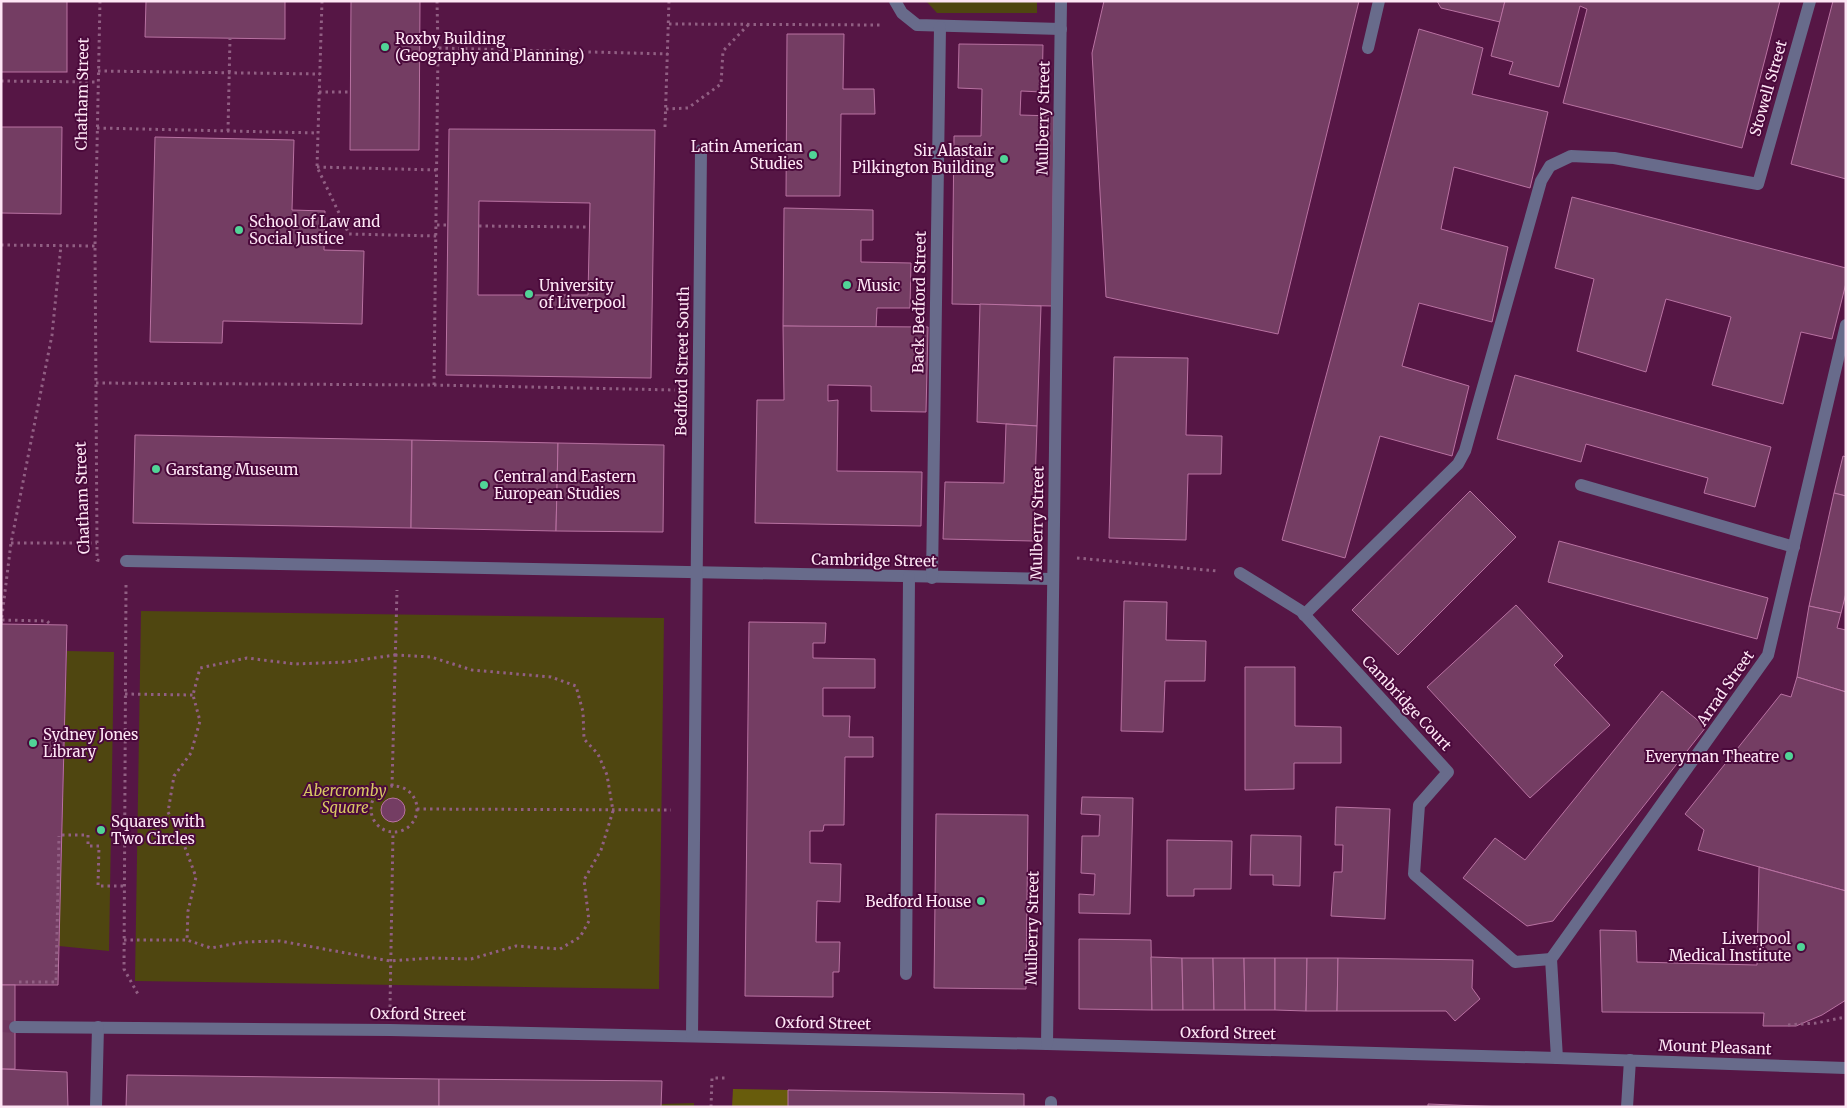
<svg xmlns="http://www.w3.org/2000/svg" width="1847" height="1108" font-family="Merriweather,serif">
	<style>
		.green { fill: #4f4610 }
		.forest { fill: #685c0c }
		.building { fill: #743d63; stroke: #b972a2; fill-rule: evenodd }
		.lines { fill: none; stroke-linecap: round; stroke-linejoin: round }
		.minor-tunnel { stroke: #6f355f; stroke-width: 12; stroke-dasharray: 12 6; stroke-linecap: butt }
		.path { stroke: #915f83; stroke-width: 3; stroke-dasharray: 2.5 4; stroke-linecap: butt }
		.minor { stroke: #686b8b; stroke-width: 12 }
		.poi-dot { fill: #51d397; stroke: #4a093b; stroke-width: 2 }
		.labels { text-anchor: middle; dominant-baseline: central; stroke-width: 4; stroke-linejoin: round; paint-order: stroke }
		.poi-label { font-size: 15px; fill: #fee6f5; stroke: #4a093b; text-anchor: start }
		.street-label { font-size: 15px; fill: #fee6f5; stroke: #4a093b }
		.park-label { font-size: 15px; font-style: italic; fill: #d8c863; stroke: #4a093b }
	</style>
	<rect width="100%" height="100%" fill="#561645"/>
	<!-- green -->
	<g class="green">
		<polygon points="926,1 1037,1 1037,13 937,13"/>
		<polygon points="141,611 664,618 659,989 135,981"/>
		<polygon points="67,651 114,652 109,951 59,946"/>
		<polygon points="694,1103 694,1107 661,1107 661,1104"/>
	</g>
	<!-- forest -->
	<polygon class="forest" points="733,1089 788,1090 788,1107 732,1107"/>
	<!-- building -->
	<g class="building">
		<rect x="1" y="1" width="66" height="71"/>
		<polygon points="146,1 285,1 285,39 145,37"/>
		<polygon points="351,1 420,1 419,150 350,150"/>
		<polygon points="1104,1 1359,1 1278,334 1106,297 1092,53"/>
		<polygon points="1437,1 1505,1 1500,22 1441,8"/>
		<polygon points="1505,1 1780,1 1742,148 1563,103 1587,9 1580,6 1559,87 1509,74 1513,62 1491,56"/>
		<polygon points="1833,1 1846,1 1846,179 1791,164"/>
		<polygon points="1419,29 1483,48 1472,94 1548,112 1530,188 1454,167 1441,229 1508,247 1492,322 1419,303 1402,366 1469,386 1452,456 1380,436 1345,558 1282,540"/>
		<polygon points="787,34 844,34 843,89 874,89 875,114 841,114 840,196 786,196"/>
		<polygon points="959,44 1043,45 1042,92 1021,91 1020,115 1054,116 1052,306 952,304 954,136 981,136 982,89 958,88"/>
		<polygon points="1,127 62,127 61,214 1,213"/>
		<path d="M 449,129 L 655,130 L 651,378 L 446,375 ZM 479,201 L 590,203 L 588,295 L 478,295 Z"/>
		<polygon points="155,137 294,140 292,210 325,211 324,250 364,251 362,324 223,321 222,343 150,342"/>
		<polygon points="1572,197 1846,268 1846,283 1832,339 1801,332 1783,404 1712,385 1731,317 1666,299 1646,372 1577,351 1594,279 1555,268"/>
		<polygon points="784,208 873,210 873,240 861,240 861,262 911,263 910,308 877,308 876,328 783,326"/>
		<polygon points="980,304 1041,306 1037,426 977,422"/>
		<polygon points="783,326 928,327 926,412 871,411 871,386 828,385 828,401 838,400 837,471 922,472 921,526 755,523 757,400 784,400"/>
		<polygon points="1114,357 1188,358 1186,435 1222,436 1221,474 1188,474 1186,540 1109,538"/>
		<polygon points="1515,375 1771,447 1755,507 1704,493 1708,478 1586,444 1581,462 1497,439"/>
		<polygon points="1006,424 1037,426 1033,541 943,539 945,482 1004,483"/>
		<polygon points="135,435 412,440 411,528 133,523"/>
		<polygon points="412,440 558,443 556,531 411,528"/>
		<polygon points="558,443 664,445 663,532 556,531"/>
		<polygon points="1843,456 1846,457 1846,496 1834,493"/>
		<polygon points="1470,491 1516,537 1398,655 1352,610"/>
		<polygon points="1834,493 1846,496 1846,593 1841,613 1809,606"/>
		<polygon points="1559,541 1768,598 1757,639 1548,582"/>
		<polygon points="1124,601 1167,602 1166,640 1206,641 1205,681 1165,681 1163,732 1121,731"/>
		<polygon points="1516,605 1563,656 1554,665 1610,725 1530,798 1427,687"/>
		<polygon points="1809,606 1841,613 1837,628 1846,630 1846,692 1797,677"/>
		<polygon points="749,622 826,623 825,643 813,643 813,658 875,659 875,688 823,688 823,716 850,716 849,737 873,737 873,757 845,757 844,825 824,825 823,831 810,831 810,863 841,864 840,902 817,901 816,942 840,942 839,972 833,972 833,997 745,996"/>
		<polygon points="1,624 67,625 58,985 1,985"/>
		<polygon points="1245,667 1295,667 1295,726 1341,727 1341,763 1294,763 1294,789 1245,790"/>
		<polygon points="1797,677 1846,692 1846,891 1698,850 1704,830 1685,814 1781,694 1791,697"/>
		<polygon points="1662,691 1706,727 1553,921 1527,926 1463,878 1495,838 1525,860"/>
		<polygon points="1082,797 1133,798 1130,914 1079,913 1079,894 1094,895 1095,874 1081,873 1082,836 1099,836 1100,815 1081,814"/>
		<circle cx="393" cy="810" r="12"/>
		<polygon points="1336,807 1390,809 1385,919 1331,916 1334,872 1342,872 1343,845 1335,845"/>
		<polygon points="936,814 1028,815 1026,989 934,988"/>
		<polygon points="1251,835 1301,836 1300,886 1273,885 1273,875 1250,875"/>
		<polygon points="1167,840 1232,841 1231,889 1194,889 1194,896 1167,896"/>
		<polygon points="1759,867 1846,891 1846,1000 1822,1015 1796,1026 1763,1026 1764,1013 1602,1012 1600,930 1636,931 1637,962 1757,965"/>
		<polygon points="1079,939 1151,940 1152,1010 1079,1009"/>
		<polygon points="1151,957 1182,958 1183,1010 1152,1010"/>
		<polygon points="1182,958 1213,958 1214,1010 1183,1010"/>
		<polygon points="1213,958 1244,958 1245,1010 1214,1010"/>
		<polygon points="1244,958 1275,958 1275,1010 1245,1010"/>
		<polygon points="1275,958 1307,958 1306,1011 1275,1010"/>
		<polygon points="1307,958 1338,958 1337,1011 1306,1011"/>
		<polygon points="1338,958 1473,960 1472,988 1480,999 1455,1021 1446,1011 1337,1011"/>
		<rect x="1" y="985" width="14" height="84"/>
		<polygon points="1,1069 67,1072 68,1107 1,1107"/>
		<polygon points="127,1075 439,1079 439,1107 126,1107"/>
		<polygon points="439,1079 662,1081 661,1107 439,1107"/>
		<polygon points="788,1090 1024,1094 1024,1107 788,1107"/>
		<polygon points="1428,1104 1505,1107 1428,1107"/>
	</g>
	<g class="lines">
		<!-- minor-tunnel -->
		<polyline class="minor-tunnel" points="1,1026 15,1027"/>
		<!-- path -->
		<g class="path">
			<polyline points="100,1 95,246 97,543 97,560 103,561"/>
			<polyline points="322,1 317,167 349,234 437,236"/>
			<polyline points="437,1 438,48"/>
			<polyline points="669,24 882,25"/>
			<polyline points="98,71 320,74"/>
			<polyline points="1,81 98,82"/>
			<polyline points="319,92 351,92"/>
			<polyline points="666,109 688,108 721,84 723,51 748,25"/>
			<polyline points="665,127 669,1"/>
			<polyline points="97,128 318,133"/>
			<polyline points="228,131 230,38"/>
			<polyline points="317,167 438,170"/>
			<polyline points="437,225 449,225"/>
			<polyline points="479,226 589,227"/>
			<polyline points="1,245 95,246"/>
			<polyline points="96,383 434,385 675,390"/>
			<polyline points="434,385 438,48 668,54"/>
			<polyline points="11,543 97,543"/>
			<polyline points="1077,558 1217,571"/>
			<polyline points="126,585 124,969 139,996"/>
			<polyline points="2,620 47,621 50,624"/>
			<polyline points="1,624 11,543 52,335 61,245"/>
			<polygon points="395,655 431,657 472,670 551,677 576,686 583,712 584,739 598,754 607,775 613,811 601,850 584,880 589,921 580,937 560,949 516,946 471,959 431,958 390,961 280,941 244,942 211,948 187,940 188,911 196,877 183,842 168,812 174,776 191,753 200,721 193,695 200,668 247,658 295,664 346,662"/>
			<polyline points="125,694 193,695"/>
			<polyline points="392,786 397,590"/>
			<circle cx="394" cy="809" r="23"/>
			<polyline points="417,809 671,810"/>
			<polyline points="62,835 88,835 88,846 99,846 98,886 125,886"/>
			<polyline points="124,940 187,940"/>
			<polyline points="19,982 56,982 59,836"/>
			<polyline points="390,1007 393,832"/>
			<polyline points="1788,1025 1816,1023 1846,1017"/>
			<polyline points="711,1107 712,1078 726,1078"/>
		</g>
		<!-- minor -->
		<g class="minor">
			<polyline points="895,1 902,13 917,25 1061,29"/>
			<polyline points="1368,48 1379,1"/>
			<polyline points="1581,485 1794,547"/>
			<polyline points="126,561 1052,579"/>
			<polyline points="1240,573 1301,611 1448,772 1419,805 1414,874 1515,962 1551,959"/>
			<polyline points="932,578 940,27"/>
			<polyline points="1304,615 1458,464 1465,451 1541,181 1550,166 1571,156 1614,158 1758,184 1810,1"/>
			<polyline points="906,974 909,577"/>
			<polyline points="15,1027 390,1030 1047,1044 1557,1058 1846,1068"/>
			<polyline points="692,1036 701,150"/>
			<polyline points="1047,1044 1061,1"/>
			<polyline points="1557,1058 1551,959 1768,655 1846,325"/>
			<polyline points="96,1107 98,1027"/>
			<polyline points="1051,1107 1051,1102"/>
			<polyline points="1627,1107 1630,1060"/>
		</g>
	</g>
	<!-- markers -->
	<g class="poi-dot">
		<circle cx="385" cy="47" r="5"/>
		<circle cx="813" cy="155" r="5"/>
		<circle cx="1004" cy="159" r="5"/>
		<circle cx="239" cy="230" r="5"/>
		<circle cx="847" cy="285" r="5"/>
		<circle cx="529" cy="294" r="5"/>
		<circle cx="156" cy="469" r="5"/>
		<circle cx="484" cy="485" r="5"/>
		<circle cx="33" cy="743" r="5"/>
		<circle cx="1789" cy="756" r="5"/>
		<circle cx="101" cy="830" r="5"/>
		<circle cx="981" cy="901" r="5"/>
		<circle cx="1801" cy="947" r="5"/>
	</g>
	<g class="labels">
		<!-- poi labels -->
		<g class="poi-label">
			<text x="395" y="38">Roxby Building<tspan x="395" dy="17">(Geography and Planning)</tspan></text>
			<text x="803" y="146" text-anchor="end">Latin American<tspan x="803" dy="17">Studies</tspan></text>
			<text x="994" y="150" text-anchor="end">Sir Alastair<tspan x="994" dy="17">Pilkington Building</tspan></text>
			<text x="249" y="221">School of Law and<tspan x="249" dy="17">Social Justice</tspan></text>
			<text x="539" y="285">University<tspan x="539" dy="17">of Liverpool</tspan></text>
			<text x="857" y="285">Music</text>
			<text x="166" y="469">Garstang Museum</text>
			<text x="494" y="476">Central and Eastern<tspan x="494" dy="17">European Studies</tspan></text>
			<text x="43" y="734">Sydney Jones<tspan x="43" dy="17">Library</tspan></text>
			<text x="1779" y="756" text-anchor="end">Everyman Theatre</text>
			<text x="111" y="821">Squares with<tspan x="111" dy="17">Two Circles</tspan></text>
			<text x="971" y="901" text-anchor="end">Bedford House</text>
			<text x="1791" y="938" text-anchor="end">Liverpool<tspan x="1791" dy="17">Medical Institute</tspan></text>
		</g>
		<!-- street labels -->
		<g class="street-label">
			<text transform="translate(1768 88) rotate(-74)">Stowell Street</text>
			<text transform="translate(82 94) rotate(-89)">Chatham Street</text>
			<text transform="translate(1043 118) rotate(-89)">Mulberry Street</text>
			<text transform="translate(919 302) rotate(-89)">Back Bedford Street</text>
			<text transform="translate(682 361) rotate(-89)">Bedford Street South</text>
			<text transform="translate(82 498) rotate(-92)">Chatham Street</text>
			<text transform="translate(1037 523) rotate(-89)">Mulberry Street</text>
			<text transform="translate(874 560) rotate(1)">Cambridge Street</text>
			<text transform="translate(1725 688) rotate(-55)">Arrad Street</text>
			<text transform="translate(1407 703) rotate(47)">Cambridge Court</text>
			<text transform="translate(1032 928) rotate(-89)">Mulberry Street</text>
			<text transform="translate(418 1014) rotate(1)">Oxford Street</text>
			<text transform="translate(823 1023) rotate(1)">Oxford Street</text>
			<text transform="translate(1228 1033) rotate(1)">Oxford Street</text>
			<text transform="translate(1715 1047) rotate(2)">Mount Pleasant</text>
		</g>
		<!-- park labels -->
		<g class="park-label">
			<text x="345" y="790">Abercromby<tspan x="345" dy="17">Square</tspan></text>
		</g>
	</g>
	<!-- border -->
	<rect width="1847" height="1108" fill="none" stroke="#fee6f5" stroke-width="5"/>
</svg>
